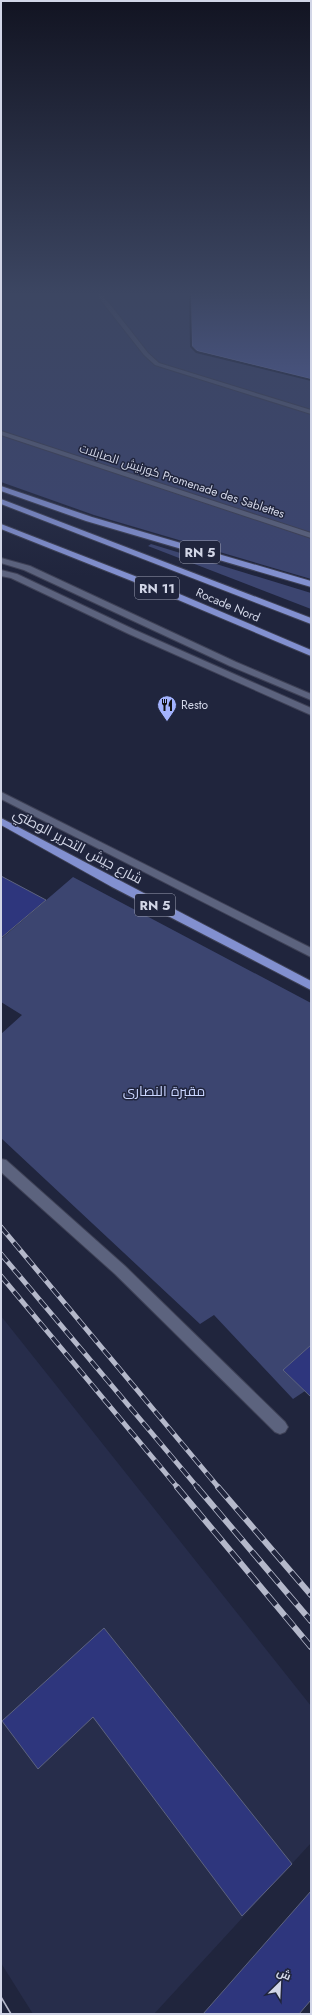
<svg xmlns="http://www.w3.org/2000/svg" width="312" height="2015" font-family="Jost,Cairo,sans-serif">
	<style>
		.built { fill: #272d4b }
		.green { fill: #3c4570 }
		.water { fill: #6270bc; stroke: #848fc9 }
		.pier { fill: #20253d }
		.building { fill: #2e367d; stroke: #5d637f }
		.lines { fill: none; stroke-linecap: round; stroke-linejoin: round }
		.minor-casing { stroke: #3e4156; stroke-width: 2 }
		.highway-casing { stroke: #3e4156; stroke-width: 2 }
		.minor { fill: #5c637e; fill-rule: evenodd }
		.highway { fill: #8290d0; fill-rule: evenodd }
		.tram { stroke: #b4b8ca; stroke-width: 1.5 }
		.rail-far1-casing { stroke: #b4b8ca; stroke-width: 5 }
		.rail-casing { stroke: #b4b8ca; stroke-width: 6 }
		.rail-far1 { stroke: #20253d; stroke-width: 3.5; stroke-dasharray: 10; stroke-linecap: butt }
		.rail { stroke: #20253d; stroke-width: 4.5; stroke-dasharray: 14; stroke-linecap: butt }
		.labels { text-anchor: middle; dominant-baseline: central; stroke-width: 3; stroke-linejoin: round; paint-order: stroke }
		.far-street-label { font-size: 12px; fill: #d2d6e7; stroke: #20253d }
		.far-poi-label { font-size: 12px; fill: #d2d6e7; stroke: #20253d; text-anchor: start }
		.shield { fill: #20253d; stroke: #9da1b4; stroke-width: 1 }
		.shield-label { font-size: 13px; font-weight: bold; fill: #d2d6e7 }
		.street-label { font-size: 14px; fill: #d2d6e7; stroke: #20253d }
		.park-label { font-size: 14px; fill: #cad5ff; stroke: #20253d }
	</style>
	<rect width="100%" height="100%" fill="#20253d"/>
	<!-- built -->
	<polygon class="built" points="1,1316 311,1706 311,1843 154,2014 33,2014 1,1963"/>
	<!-- green -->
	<g class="green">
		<polygon points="1,294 191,294 192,346 208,355 311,379 311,579 94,515 1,482"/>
		<polygon points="151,544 311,593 311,609 148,546"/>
		<polygon points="73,877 311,1003 311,1387 293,1399 214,1315 200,1324 1,1138 1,1034 22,1015 1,1002 1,939"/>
	</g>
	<!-- water -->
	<polygon class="water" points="191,294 311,294 311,379 198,351 192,347"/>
	<!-- pier -->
	<polygon class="pier" points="189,294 191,294 192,346 197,351 311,379 311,381 196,353 190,347"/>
	<!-- building -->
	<g class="building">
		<polygon points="1,876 46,900 1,938"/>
		<polygon points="311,1345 311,1397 283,1370"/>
		<polygon points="104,1628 292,1864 242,1916 93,1717 38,1769 2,1721"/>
		<polygon points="311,1891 311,2000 299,2014 203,2014"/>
	</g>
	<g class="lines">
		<defs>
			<g id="minor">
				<polygon points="96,294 102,294 148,353 159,363 311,410 311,414 155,365 144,355"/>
				<polygon points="1,431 311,533 311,538 1,435"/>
				<polygon points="1,558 30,566 236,662 311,694 311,700 230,666 24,570 1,563"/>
				<polygon points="1,570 17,574 135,630 311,708 311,715 129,634 11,578 1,576"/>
				<polygon points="1,792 311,948 311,957 1,799"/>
				<polygon points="1,1159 6,1160 125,1266 285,1422 288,1427 285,1432 280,1434 275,1432 115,1274 1,1172"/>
			</g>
			<g id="highway">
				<polygon points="1,486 92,517 311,581 311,587 86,521 1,491"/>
				<polygon points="1,499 311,618 311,624 1,504"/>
				<polygon points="1,524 163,587 311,650 311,656 157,591 1,529"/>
				<polygon points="1,818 311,981 311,990 112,887 1,825"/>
			</g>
		</defs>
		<!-- minor casing -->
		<use href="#minor" class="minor-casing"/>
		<!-- highway casing -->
		<use href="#highway" class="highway-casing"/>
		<!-- minor -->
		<use href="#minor" class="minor"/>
		<!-- highway -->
		<use href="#highway" class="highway"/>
		<!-- tram -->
		<polyline class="tram" points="1,1997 11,2014"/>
		<defs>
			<g id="rail-far1">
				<polyline points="1,1227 219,1488"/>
				<polyline points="1,1254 198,1488"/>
				<polyline points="1,1276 178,1488"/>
			</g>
			<g id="rail">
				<polyline points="177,1487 311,1647"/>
				<polyline points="197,1487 311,1621"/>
				<polyline points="218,1487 311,1595"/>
			</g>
		</defs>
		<!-- rail-far1 casing -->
		<use href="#rail-far1" class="rail-far1-casing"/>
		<!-- rail casing -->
		<use href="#rail" class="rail-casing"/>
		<!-- rail-far1 -->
		<use href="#rail-far1" class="rail-far1"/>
		<!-- rail -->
		<use href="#rail" class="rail"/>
	</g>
	<!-- sky -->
	<linearGradient id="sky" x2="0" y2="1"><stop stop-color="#121422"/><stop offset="0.51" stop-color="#3c4662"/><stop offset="1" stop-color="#3c4662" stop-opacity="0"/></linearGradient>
	<rect width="312" height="576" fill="url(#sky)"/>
	<!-- icons -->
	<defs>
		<symbol id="restaurant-pin" viewBox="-11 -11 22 30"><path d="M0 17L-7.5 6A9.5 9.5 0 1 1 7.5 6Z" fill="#a2b2fd" stroke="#20253d"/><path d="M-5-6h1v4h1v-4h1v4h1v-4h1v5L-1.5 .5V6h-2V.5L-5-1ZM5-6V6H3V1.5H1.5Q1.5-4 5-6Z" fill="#111"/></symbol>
	</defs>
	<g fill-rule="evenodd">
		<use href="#restaurant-pin" x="156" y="694" width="22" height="30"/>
	</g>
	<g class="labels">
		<!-- far-street labels -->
		<g class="far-street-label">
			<text transform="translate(182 481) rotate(18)">كورنيش الصابلات Promenade des Sablettes</text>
			<text transform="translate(228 605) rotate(23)">Rocade Nord</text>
		</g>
		<!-- far-poi labels -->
		<g class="far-poi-label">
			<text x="181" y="705">Resto</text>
		</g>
		<!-- shield labels -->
		<g class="shield">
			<rect x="180" y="541" width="40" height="22" rx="3"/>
			<rect x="135" y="577" width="44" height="22" rx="3"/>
			<rect x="135" y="894" width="40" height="22" rx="3"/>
		</g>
		<g class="shield-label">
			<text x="200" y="552">RN 5</text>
			<text x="157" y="588">RN 11</text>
			<text x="155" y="905">RN 5</text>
		</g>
		<!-- street labels -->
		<g class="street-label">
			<text transform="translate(78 846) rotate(28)">شارع جيش التحرير الوطني</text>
		</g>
		<!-- park labels -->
		<g class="park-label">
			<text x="164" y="1091">مقبرة النصارى</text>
		</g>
	</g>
	<!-- border -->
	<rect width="312" height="2015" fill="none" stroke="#d2d6e7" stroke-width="4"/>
	<!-- north arrow -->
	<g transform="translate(280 1983) rotate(24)" stroke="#20253d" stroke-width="3" paint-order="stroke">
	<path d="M0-3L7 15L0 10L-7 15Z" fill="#d2d6e7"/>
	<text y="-6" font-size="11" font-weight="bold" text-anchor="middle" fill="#d2d6e7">ش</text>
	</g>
</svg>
